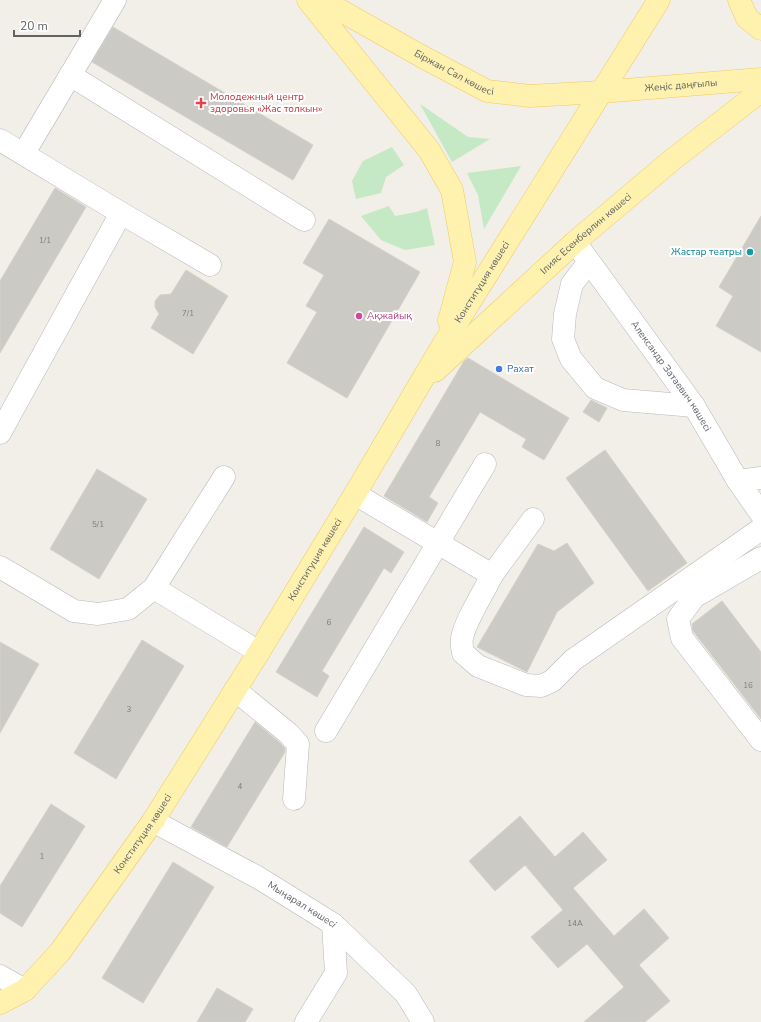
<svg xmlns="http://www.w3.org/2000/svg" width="761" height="1022" font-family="'Nunito Sans',sans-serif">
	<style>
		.green { fill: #c5e8c5 }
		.building { fill: #cccac5; stroke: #d6d1c6 }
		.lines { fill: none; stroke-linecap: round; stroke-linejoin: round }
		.minor-casing { stroke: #b5b8bc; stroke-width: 23 }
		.major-casing { stroke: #f2c960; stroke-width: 23 }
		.minor { stroke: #fff; stroke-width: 22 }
		.major { stroke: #fff2af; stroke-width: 22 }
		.health-dot { fill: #e0444e; stroke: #fff; stroke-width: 1.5 }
		.culture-dot { fill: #0f9aa8; stroke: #fff; stroke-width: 1.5 }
		.hotel-dot { fill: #d1479c; stroke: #fff; stroke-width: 1.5 }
		.shop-dot { fill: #3f7fe0; stroke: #fff; stroke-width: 1.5 }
		.labels { text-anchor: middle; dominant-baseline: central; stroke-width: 4; stroke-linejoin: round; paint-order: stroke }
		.number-label { font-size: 8px; fill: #7a7d7f }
		.street-label { font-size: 10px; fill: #5f6368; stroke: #fff }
		.health-label { font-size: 10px; fill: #be3a42; stroke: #fff; text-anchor: start }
		.culture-label { font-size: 10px; fill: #0d838f; stroke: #fff; text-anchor: end }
		.hotel-label { font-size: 10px; fill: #b23c85; stroke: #fff; text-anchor: start }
		.shop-label { font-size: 10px; fill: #366cbe; stroke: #fff; text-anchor: start }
	</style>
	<rect width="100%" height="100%" fill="#f1efe8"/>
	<!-- green -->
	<g class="green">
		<polygon points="420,104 468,137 490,139 452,162"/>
		<polygon points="392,147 404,165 386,177 381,193 356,199 352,181 363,161"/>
		<polygon points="521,166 484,229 478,195 467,173"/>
		<polygon points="389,206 395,216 416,212 427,208 435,245 405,250 381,240 361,216"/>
	</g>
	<!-- building -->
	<g class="building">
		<polygon points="113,27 313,145 293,180 92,62"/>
		<polygon points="55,188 86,207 0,353 0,281"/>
		<polygon points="761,216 761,352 716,326 733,296 719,287"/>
		<polygon points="329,219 420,272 347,398 287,363 317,312 306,306 324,275 303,263"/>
		<polygon points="186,270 228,296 193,354 151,328 159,314 155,307 155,301 160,295 171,294"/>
		<polygon points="468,358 569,418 544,460 522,447 526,439 480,412 429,497 438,503 427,522 384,496 464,361"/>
		<polygon points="591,400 607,408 599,422 583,412"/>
		<polygon points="605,450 687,563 648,591 566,478"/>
		<polygon points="97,469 147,499 99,579 50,549"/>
		<polygon points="364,527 404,552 391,573 384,568 322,671 329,676 317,697 276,672"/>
		<polygon points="567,543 594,583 557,612 527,672 477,647 538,544 554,551"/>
		<polygon points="722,601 761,652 761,719 693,631 692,624"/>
		<polygon points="142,640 184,666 116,779 74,753"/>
		<polygon points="0,642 39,664 0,733"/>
		<polygon points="255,722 279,742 285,748 285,752 227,847 191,827"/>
		<polygon points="51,804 85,826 22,927 0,913 0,886"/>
		<polygon points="520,816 555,857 583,832 607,860 573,888 614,936 644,909 669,938 639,965 670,1001 645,1022 584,1022 624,987 587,944 558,968 531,937 563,910 525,865 495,891 469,861"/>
		<polygon points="173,862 214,887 143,1003 102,978"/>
		<polygon points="217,988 253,1009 245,1022 197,1022"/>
	</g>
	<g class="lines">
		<defs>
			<g id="minor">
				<polyline points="70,75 304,220"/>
				<polyline points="0,140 121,213 210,265"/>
				<polyline points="24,153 115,0"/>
				<path id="s1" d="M 575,242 L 694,406 L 738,481 L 761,514"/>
				<polyline points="589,262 572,284 565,314 563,339 571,359 595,388 623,400 694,406"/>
				<polyline points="0,433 121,213"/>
				<polyline points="738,481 761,478"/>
				<polyline points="355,494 492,575 533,519"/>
				<polyline points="761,558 694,597 678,619 682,638 761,740"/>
				<polyline points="0,567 74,611 98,614 128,609 154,588 259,652"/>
				<path d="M 492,575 C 484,592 465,621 462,638 C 461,643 462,648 463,653 L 478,666 L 526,685 L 541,686 L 552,681 L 573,660 L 761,529"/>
				<polyline points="154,588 224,477"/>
				<polyline points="235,690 288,733 298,744 294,799"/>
				<polyline points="326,731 485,464"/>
				<path id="s2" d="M 153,821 L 259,878 L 333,924 L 406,994 L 423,1022"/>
				<polyline points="0,976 25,990"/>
				<polyline points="306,1022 336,973 333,924"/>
			</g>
			<g id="major">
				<polyline points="308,0 429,150 452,190 465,262 449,321"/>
				<path id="s3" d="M 322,0 L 421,56 L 487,91 L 530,96 L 601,92 L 761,79"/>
				<polyline points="739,0 747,18 761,29"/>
				<path id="s4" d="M 435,371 L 575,242 L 672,160 L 761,91"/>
				<path id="s5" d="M 0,1003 L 25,990 L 60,952 L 153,821 L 259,652 L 355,494 L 441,348 L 659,0"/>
			</g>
		</defs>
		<!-- minor casing -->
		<use href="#minor" class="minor-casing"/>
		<!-- major casing -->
		<use href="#major" class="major-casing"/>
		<!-- minor -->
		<use href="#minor" class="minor"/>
		<!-- major -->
		<use href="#major" class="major"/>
	</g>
	<!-- markers -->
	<path class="health-dot" d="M199 97h4v4h4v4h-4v4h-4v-4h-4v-4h4z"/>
	<circle class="culture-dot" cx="750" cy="252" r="4"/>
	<circle class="hotel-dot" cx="359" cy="316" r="4"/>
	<circle class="shop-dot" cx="499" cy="369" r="4"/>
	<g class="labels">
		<!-- number labels -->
		<g class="number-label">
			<text x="45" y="240">1/1</text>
			<text x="188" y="313">7/1</text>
			<text x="438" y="443">8</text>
			<text x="98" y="524">5/1</text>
			<text x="329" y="622">6</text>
			<text x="748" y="685">16</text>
			<text x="129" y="709">3</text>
			<text x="240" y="786">4</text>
			<text x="42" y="856">1</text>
			<text x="575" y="923">14А</text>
		</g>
		<!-- street labels -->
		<g class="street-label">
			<text stroke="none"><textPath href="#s3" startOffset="151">Біржан Сал көшесі</textPath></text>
			<text stroke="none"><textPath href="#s3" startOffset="383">Жеңіс даңғылы</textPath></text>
			<text stroke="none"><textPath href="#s4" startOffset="204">Ілияс Есенберлин көшесі</textPath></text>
			<text stroke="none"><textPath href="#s5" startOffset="872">Конституция көшесі</textPath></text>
			<text stroke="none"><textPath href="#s1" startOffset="165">Александр Затаевич көшесі</textPath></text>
			<text stroke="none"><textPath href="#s5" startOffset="548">Конституция көшесі</textPath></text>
			<text stroke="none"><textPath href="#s5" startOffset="224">Конституция көшесі</textPath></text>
			<text stroke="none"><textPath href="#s2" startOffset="171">Мыңарал көшесі</textPath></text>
		</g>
		<!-- health labels -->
		<g class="health-label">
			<text x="210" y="97">Молодежный центр<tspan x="210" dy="12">здоровья «Жас толкын»</tspan></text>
		</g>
		<!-- culture labels -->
		<g class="culture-label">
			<text x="742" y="252">Жастар театры</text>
		</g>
		<!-- hotel labels -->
		<g class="hotel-label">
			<text x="367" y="316">Ақжайық</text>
		</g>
		<!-- shop labels -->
		<g class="shop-label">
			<text x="507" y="369">Рахат</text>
		</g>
	</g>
	<!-- scale -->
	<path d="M14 30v6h66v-6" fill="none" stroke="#5f6368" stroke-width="2"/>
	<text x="20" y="30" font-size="12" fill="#5f6368" stroke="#ffffff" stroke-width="3" paint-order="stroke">20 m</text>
</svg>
